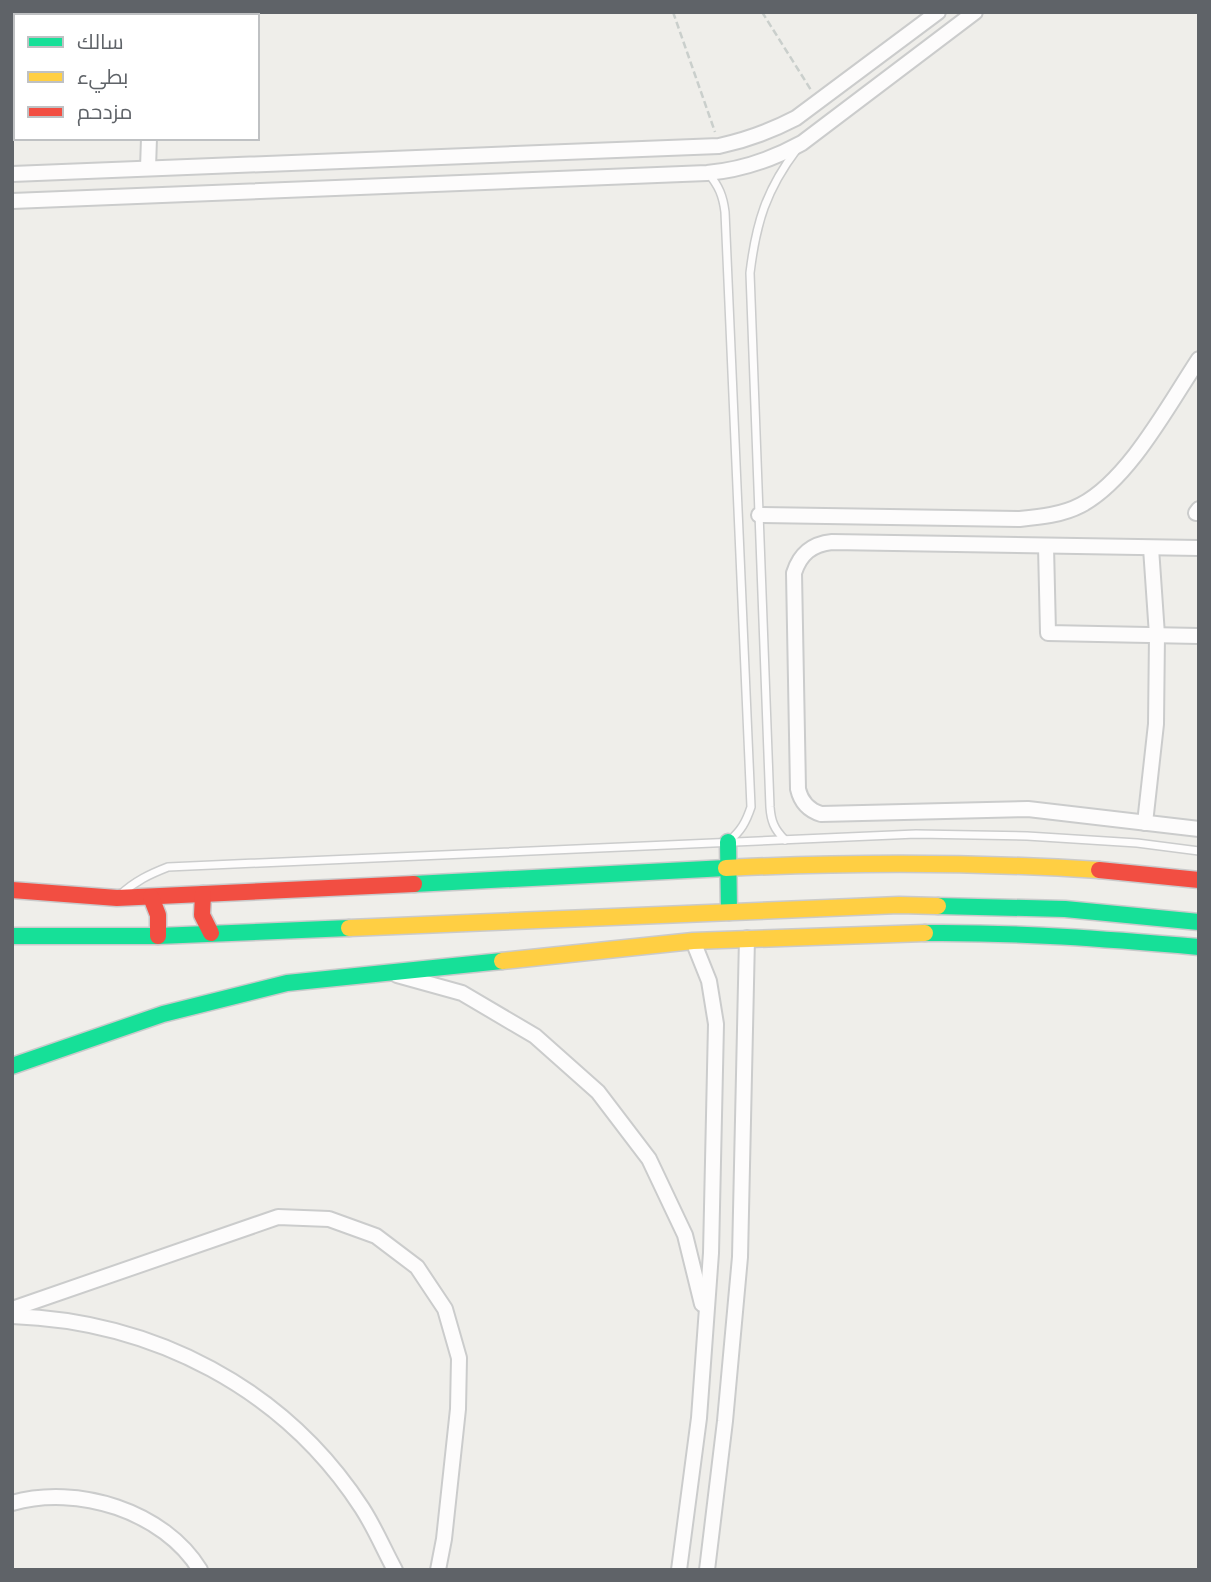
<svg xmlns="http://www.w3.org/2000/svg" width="1211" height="1582" font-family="'Sofia Sans Condensed',Cairo,sans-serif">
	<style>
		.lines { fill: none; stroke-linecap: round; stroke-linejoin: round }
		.lane-casing { stroke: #cbcccc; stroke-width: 10 }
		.street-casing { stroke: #cbcccc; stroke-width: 18 }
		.fast-casing { stroke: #cacacb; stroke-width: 19 }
		.slow-casing { stroke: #cacacb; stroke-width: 19 }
		.jam-casing { stroke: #cacacb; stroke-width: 19 }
		.path { stroke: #cacfcc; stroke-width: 2.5; stroke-dasharray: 7 3.5; stroke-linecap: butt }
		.lane { stroke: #fdfcfc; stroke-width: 7 }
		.street { stroke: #fdfcfc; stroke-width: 14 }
		.fast { stroke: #16e098; stroke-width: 16 }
		.slow { stroke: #ffcf43; stroke-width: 16 }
		.jam { stroke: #f24e42; stroke-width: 16 }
	</style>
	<rect width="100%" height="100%" fill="#efeeea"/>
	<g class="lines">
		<defs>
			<g id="lane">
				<path d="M 708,173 C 719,186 723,196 725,212 L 751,807 C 746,822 741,831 729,841"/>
				<path d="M 785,840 C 774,829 771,821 770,807 L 750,273 C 756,223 766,190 797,149"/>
				<path d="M 120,895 C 135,881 150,874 168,867 L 916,834 L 1027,836 L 1137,843 L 1199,851"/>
			</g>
			<g id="street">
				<polyline points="179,13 187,12"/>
				<polyline points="148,168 149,138"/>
				<path d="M 12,174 L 719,146 C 747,140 771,131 796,118 L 938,12"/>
				<path d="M 12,201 L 707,173 C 742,170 771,160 802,143 L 975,12"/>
				<polyline points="1196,513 1199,509"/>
				<path d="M 759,515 L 1019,519 C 1040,517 1062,515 1081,505 C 1129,480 1169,404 1199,359"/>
				<polyline points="1046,546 1048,633 1199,636"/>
				<path d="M 1199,548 L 832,542 C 812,544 800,554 794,573 L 798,789 C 801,802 808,810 821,814 L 1028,809 L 1199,829"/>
				<polyline points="1145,823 1156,724 1157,635 1151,548"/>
				<polyline points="397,975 462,993 535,1036 598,1092 649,1159 685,1235 702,1304"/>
				<polyline points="12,1309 278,1217 329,1219 376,1236 417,1267 445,1309 459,1358 458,1409 444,1539 438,1570"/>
				<path d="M 12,1316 C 154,1321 284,1388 362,1508 C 375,1528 384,1550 395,1570"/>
				<path d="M 12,1503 C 77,1484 164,1511 200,1570"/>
				<polyline points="679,1570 699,1418 711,1253 716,1024 709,981 693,941"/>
				<polyline points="707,1570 725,1421 740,1257 747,938"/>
			</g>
			<g id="fast">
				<polyline points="728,842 729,912"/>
				<polyline points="414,884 726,868"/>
				<polyline points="938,906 1065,909 1199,922"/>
				<path d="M 925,933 C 1017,932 1107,939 1199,947"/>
				<polyline points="12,936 158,936 349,928"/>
				<polyline points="12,1066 163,1014 287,983 502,961"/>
			</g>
			<g id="slow">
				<path d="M 726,868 C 851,862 975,862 1099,870"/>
				<polyline points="349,928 899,905 938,906"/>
				<polyline points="502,961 693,941 925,933"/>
			</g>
			<g id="jam">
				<polyline points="1099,870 1199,880"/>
				<polyline points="12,890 117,898 414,884"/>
				<polyline points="203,894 202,915 211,933"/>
				<polyline points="151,897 158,915 158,936"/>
			</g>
		</defs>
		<!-- lane casing -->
		<use href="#lane" class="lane-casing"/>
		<!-- street casing -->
		<use href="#street" class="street-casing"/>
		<!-- fast casing -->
		<use href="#fast" class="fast-casing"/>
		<!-- slow casing -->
		<use href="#slow" class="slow-casing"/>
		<!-- jam casing -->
		<use href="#jam" class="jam-casing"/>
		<!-- path -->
		<g class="path">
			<polyline points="673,12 715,132"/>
			<polyline points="762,12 811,90"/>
		</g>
		<!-- lane -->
		<use href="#lane" class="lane"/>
		<!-- street -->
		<use href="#street" class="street"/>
		<!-- fast -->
		<use href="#fast" class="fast"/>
		<!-- slow -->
		<use href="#slow" class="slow"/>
		<!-- jam -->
		<use href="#jam" class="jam"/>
	</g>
	<!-- border -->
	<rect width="1211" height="1582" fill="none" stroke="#5f6368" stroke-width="28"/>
	<!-- legend -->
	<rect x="14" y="14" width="245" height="126" fill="#ffffff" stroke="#bfc1c3" stroke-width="2"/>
	<rect x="28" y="37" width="35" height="10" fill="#16e098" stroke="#bfc1c3" stroke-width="2"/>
	<text x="77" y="49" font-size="21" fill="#5f6368">سالك</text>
	<rect x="28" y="72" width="35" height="10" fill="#ffcf43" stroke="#bfc1c3" stroke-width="2"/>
	<text x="77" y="84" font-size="21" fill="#5f6368">بطيء</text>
	<rect x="28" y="107" width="35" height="10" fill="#f24e42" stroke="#bfc1c3" stroke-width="2"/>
	<text x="77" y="119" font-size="21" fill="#5f6368">مزدحم</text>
</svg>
